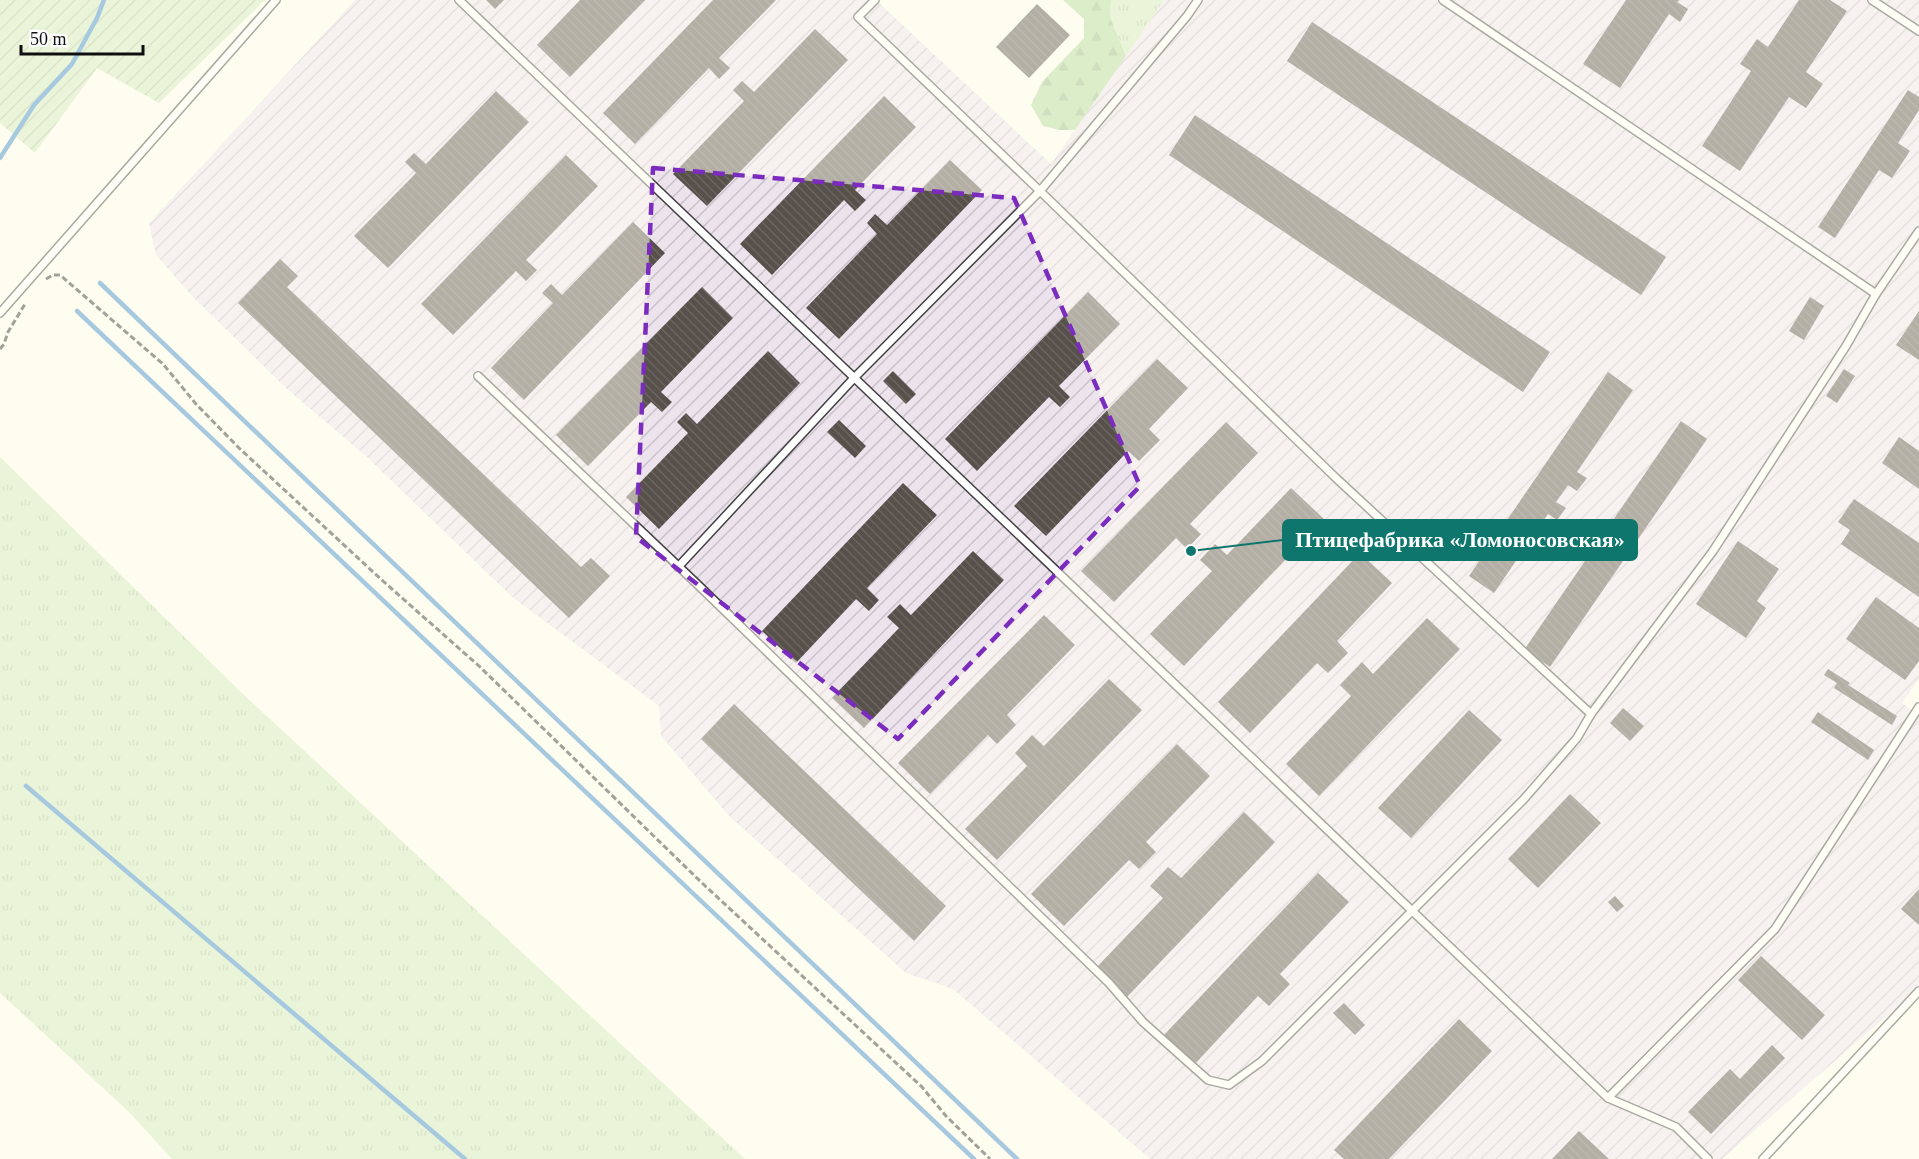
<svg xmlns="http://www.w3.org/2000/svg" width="1919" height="1159" font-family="'Times New Roman',serif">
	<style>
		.industrial { fill: url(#industrial-furrows) }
		.grass { fill: url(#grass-tufts) }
		.forest { fill: url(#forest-firs) }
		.garden { fill: url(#garden-furrows) }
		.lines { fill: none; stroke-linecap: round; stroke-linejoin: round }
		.stream { stroke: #3d8acc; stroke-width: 4.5 }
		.building { fill: url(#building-back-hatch) }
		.service-casing { stroke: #424242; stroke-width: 10 }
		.path { stroke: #313131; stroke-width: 3; stroke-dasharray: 6 3; stroke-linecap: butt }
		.service { stroke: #fff; stroke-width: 7 }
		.marked { fill: none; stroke: #7b2cbf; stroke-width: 4.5; stroke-dasharray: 12 8; stroke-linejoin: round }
		.leader { fill: none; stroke: #0f766e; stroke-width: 2 }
		.callout-dot { fill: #0f766e; stroke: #fff; stroke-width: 2 }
		.callout { fill: #0f766e; stroke: #0f766e; stroke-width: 2 }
		.callout-label { font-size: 22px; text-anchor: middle; font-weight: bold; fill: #fff }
	</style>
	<defs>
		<pattern id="industrial-furrows" width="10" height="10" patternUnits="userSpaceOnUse" patternTransform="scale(1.5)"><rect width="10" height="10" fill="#ede3ed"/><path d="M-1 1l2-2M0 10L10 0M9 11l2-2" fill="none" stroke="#cac2ca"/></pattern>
		<pattern id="grass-tufts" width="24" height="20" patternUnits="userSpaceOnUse" patternTransform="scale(1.5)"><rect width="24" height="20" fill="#d0e9ba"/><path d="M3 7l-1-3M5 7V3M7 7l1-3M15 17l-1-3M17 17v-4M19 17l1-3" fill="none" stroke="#b1c79f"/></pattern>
		<pattern id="forest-firs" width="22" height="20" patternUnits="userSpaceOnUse" patternTransform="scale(1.5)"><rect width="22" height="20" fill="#b2da99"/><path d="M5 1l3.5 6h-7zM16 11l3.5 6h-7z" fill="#98ba83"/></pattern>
		<pattern id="garden-furrows" width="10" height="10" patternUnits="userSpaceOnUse" patternTransform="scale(1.5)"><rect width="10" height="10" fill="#d0e9ba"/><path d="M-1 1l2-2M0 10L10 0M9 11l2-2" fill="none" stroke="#b1c79f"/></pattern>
		<pattern id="building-back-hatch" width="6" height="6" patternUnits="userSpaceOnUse" patternTransform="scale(1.5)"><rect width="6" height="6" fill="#57504b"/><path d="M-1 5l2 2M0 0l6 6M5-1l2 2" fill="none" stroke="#6a6561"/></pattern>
	</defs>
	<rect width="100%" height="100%" fill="#fffdf0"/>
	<!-- industrial -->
	<polygon class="industrial" points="355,0 876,0 1051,164 1164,0 1919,0 1919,679 1902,703 1919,715 1919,988 1722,1159 1150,1159 953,989 906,973 730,817 661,736 659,706 511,596 367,457 287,389 192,296 156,255 149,223"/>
	<!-- grass -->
	<g class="grass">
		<polygon points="1111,0 1164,0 1126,56 1110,17"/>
		<polygon points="0,457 243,694 745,1159 172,1159 130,1113 0,993"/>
	</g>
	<!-- forest -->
	<polygon class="forest" points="1063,0 1111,0 1110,17 1126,56 1075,130 1059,130 1043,126 1031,105 1042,82 1084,38 1084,19"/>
	<!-- garden -->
	<polygon class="garden" points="0,0 265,0 159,103 97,68 35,153 0,123"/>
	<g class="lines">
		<!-- stream -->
		<g class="stream">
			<polyline points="0,158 34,105 72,64 97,18 104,0"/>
			<polyline points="100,283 1017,1159"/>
			<polyline points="77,311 974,1159"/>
			<polyline points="26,786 465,1159"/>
		</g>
	</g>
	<!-- building -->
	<g class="building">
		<polygon points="486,0 504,0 495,9"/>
		<polygon points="580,0 645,0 570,77 537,45"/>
		<polygon points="713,0 776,0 719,58 730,68 719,79 709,68 635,144 603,113"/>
		<polygon points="1626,0 1679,0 1677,2 1688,9 1680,22 1669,14 1620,88 1583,64"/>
		<polygon points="1799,0 1830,0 1847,11 1806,72 1823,84 1806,108 1789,97 1740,171 1702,146 1751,71 1740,64 1757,39 1768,47"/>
		<polygon points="1037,4 1070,35 1029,78 996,47"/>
		<polygon points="1312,22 1666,257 1641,295 1287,61"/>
		<polygon points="815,29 848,60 707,206 673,174 744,101 733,90 742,81 754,92"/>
		<polygon points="1908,90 1919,97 1919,110 1898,143 1910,151 1892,178 1879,170 1835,238 1818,227"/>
		<polygon points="496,91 529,122 388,268 354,236 416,173 405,162 414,153 426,164"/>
		<polygon points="884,96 916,127 855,190 866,200 855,211 844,200 772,275 740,244"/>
		<polygon points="1195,115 1550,352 1523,392 1169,155"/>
		<polygon points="566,155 598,186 526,260 537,270 526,281 516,271 453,335 421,304"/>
		<polygon points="950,160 982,190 839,339 806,308 877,234 867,223 875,214 887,225"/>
		<polygon points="633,222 665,253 524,400 491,368 553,303 542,293 551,284 562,295"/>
		<polygon points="280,259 298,276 287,287 581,567 591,558 610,576 569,618 238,303"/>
		<polygon points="702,287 733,318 661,392 672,402 662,412 651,402 588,466 556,435"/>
		<polygon points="1088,292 1120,324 1059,386 1070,397 1060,407 1049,397 977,471 945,439"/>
		<polygon points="1810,297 1824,306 1804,340 1789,331"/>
		<polygon points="1919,311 1919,360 1896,345"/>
		<polygon points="768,351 800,383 659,529 626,497 688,433 677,422 686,413 697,424"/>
		<polygon points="1157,359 1188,388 1149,429 1160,440 1139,461 1128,451 1046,536 1014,506"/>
		<polygon points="1844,369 1855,376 1837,403 1826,396"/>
		<polygon points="893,371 916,394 906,404 883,381"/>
		<polygon points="1608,372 1633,390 1577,472 1587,478 1577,491 1568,485 1556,502 1566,508 1557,520 1548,514 1494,593 1469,576"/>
		<polygon points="839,420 866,446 855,458 827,432"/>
		<polygon points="1681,421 1707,439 1550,667 1524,650"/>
		<polygon points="1226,422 1258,453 1190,524 1201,534 1187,549 1176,538 1114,602 1081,571"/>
		<polygon points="1899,437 1919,451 1919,489 1882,463"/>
		<polygon points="903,483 937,515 867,588 879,600 869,611 856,599 796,663 762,631"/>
		<polygon points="1291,488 1324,519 1184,666 1150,634 1212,571 1200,560 1215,544 1227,555"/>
		<polygon points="1854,499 1919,543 1919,597 1841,544 1850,530 1838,522"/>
		<polygon points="1738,541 1779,569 1757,601 1766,608 1746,638 1696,604"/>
		<polygon points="973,551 1004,580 864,728 832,698 899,628 887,617 900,604 911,615"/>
		<polygon points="1360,553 1392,583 1337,641 1348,653 1328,673 1317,663 1250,733 1218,702"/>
		<polygon points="1876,597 1919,628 1919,661 1905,680 1846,639"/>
		<polygon points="1044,615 1075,645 1007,715 1016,725 997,744 988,735 930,794 898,763"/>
		<polygon points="1427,618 1460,649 1319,796 1286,764 1351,696 1340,685 1362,662 1373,674"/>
		<polygon points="1828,669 1850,683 1848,685 1897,716 1892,725 1834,688 1837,683 1824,675"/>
		<polygon points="1109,679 1142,710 997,860 965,829 1027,766 1015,753 1032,735 1044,746"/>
		<polygon points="734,704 946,906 914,941 701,739"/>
		<polygon points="1623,708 1644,726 1630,741 1610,723"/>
		<polygon points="1469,710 1502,740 1411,838 1378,808"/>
		<polygon points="1818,712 1874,750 1868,760 1811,722"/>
		<polygon points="1177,744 1210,776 1146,842 1156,852 1139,869 1129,860 1064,926 1031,894"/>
		<polygon points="1570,794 1601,823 1538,888 1508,859"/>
		<polygon points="1244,812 1275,842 1126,998 1095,969 1163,898 1150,886 1168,867 1181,878"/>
		<polygon points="1318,873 1349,902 1280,974 1290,984 1269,1006 1258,996 1194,1065 1163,1036"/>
		<polygon points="1919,889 1919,925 1901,909"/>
		<polygon points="1615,896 1624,906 1617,912 1608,902"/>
		<polygon points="1761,956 1825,1015 1802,1040 1738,980"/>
		<polygon points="1344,1003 1365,1025 1355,1035 1333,1013"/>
		<polygon points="1459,1019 1492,1051 1389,1159 1344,1159 1334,1150"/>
		<polygon points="1772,1045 1785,1058 1711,1134 1688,1112 1730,1069 1740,1079"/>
		<polygon points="1579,1131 1609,1159 1552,1159"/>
	</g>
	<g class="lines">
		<defs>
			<g id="service">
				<polyline points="459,0 1608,1098 1676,1127 1708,1159"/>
				<polyline points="1198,0 1187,16 1040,191 1337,479 1591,714"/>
				<polyline points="1443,0 1876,294"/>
				<polyline points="1872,0 1919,31"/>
				<polyline points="0,313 276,0"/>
				<polyline points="478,376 696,583 1109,983 1143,1022 1208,1080 1229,1085 1262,1061 1524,799 1577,738 1591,714 1713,551 1846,346 1876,294 1919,231"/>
				<polyline points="678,567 854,378 1040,191 858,17 875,0"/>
				<polyline points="1608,1098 1775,929 1919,707"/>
				<polyline points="1763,1159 1919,991"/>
			</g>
		</defs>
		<!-- service casing -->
		<use href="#service" class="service-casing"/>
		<!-- path -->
		<g class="path">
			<polyline points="46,279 53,275 60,275 163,364 196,404 239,448 384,582 479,666 701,882 922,1087 946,1116 990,1159"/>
			<polyline points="0,349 4,344 8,332 25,304"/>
		</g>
		<!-- service -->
		<use href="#service" class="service"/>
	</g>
	<!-- marked area -->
	<path d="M0 0H1919V1159H0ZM 653,168 L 1014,198 L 1140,486 L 898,739 L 636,537 Z" fill="#fffdf0" fill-opacity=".55" fill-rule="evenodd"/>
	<path class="marked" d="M 653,168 L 1014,198 L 1140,486 L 898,739 L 636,537 Z"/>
	<!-- callouts -->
	<path class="leader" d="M1191 551L1283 540"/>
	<circle class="callout-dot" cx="1191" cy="551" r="6"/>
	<rect class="callout" x="1283" y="520" width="354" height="40" rx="6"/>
	<g class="callout-label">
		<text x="1460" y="547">Птицефабрика «Ломоносовская»</text>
	</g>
	<!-- scale -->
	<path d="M21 45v9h122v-9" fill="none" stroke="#0f0f0f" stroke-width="3"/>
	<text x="30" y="45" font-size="18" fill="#0f0f0f" stroke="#ffffff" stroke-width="4.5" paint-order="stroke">50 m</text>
</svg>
